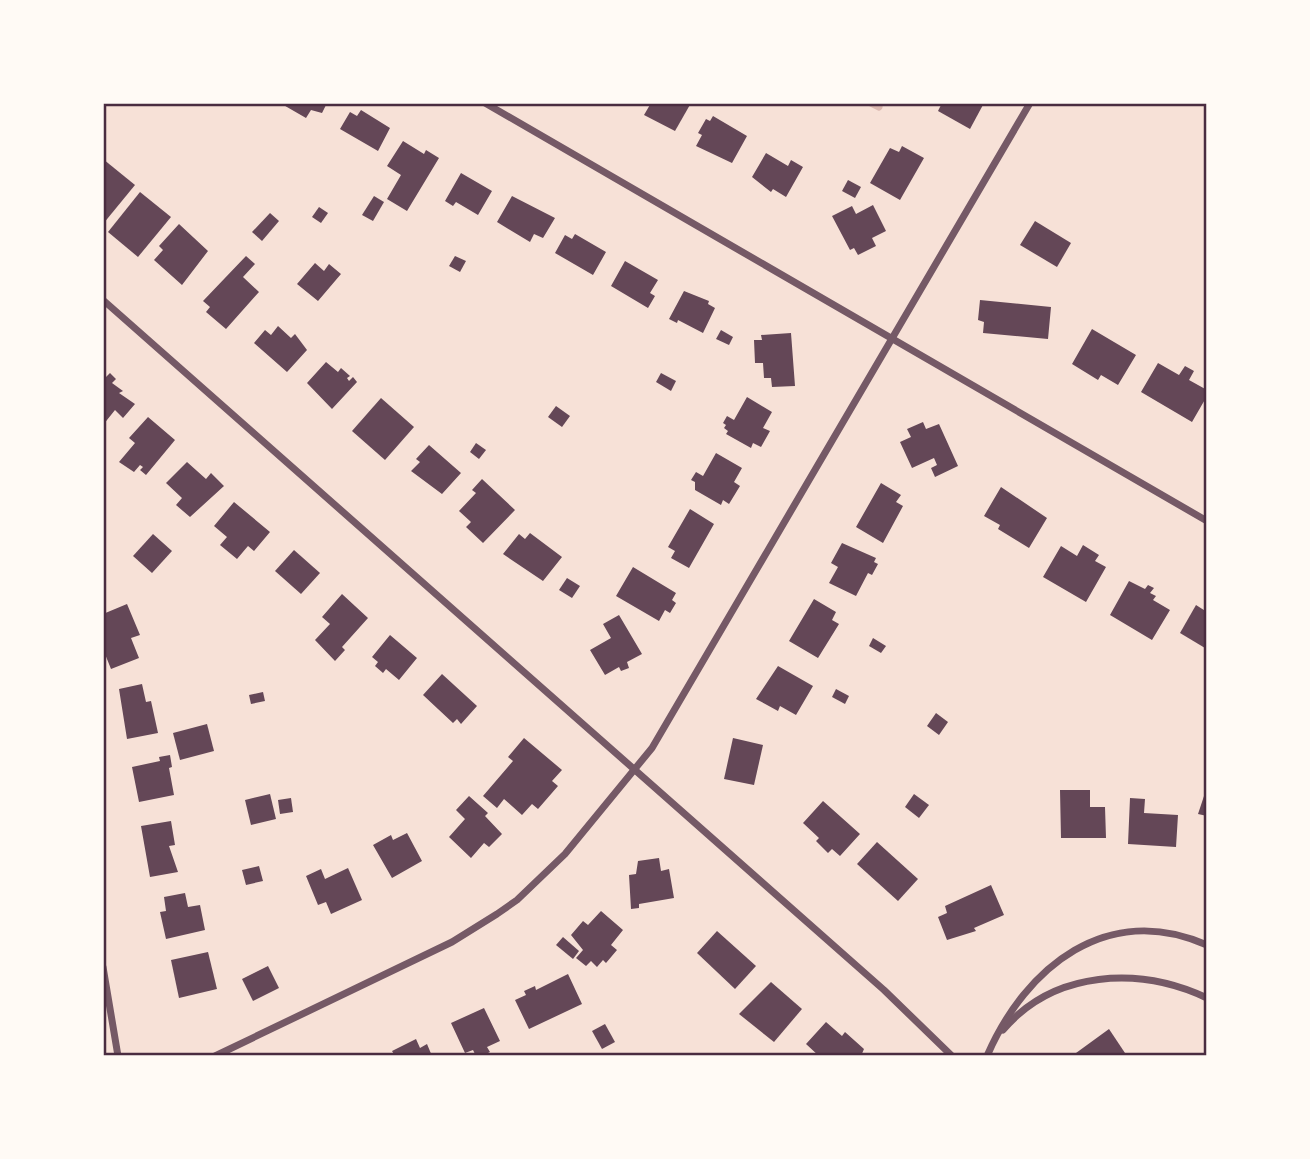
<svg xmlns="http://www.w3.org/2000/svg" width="1310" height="1159" font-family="'Varela Round',sans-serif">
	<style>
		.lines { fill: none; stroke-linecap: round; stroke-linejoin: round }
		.stream { stroke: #dcb8b0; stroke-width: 7 }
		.building { fill: #644757 }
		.minor { stroke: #755966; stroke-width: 7 }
		.neatline { fill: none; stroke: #4a2c40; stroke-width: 2.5 }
	</style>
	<rect width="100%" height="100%" fill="#f7e1d7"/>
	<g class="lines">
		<!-- stream -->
		<polyline class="stream" points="871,103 879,107"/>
	</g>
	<!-- building -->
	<g class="building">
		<polygon points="280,103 327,103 322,113 311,110 306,118"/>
		<polygon points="651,103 691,103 675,131 644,115"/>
		<polygon points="942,103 984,103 970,129 938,111"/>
		<polygon points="361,110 390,128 378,151 340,129 350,112 357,116"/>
		<polygon points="713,116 747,136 732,163 696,146 702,135 698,133 706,119 710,121"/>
		<polygon points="403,141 424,154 426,150 439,158 407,211 387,199 401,175 387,166"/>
		<polygon points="902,146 924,158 900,200 870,183 890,148 899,152"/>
		<polygon points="766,153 788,166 791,160 803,167 786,197 773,189 771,192 752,177"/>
		<polygon points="103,159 135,185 103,224"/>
		<polygon points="461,173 492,191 478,215 456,202 453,206 445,201"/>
		<polygon points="848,180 861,187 855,198 842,191"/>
		<polygon points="140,192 171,217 138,257 108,232"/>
		<polygon points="374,196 384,202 373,221 362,215"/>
		<polygon points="512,196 555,218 543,238 534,234 530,242 497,222"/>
		<polygon points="873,205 886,231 872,238 876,246 858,255 854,248 850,250 832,216 852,206 856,214"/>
		<polygon points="319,207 328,213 321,223 312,217"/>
		<polygon points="270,213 279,221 262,241 252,232"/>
		<polygon points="1035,221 1071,243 1057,267 1020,245"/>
		<polygon points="179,224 208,251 182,285 154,260 163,250 159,246"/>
		<polygon points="575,234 606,252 593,275 555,253 565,235 572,239"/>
		<polygon points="246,256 255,264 243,277 259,292 226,329 206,312 210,307 203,301"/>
		<polygon points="455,256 466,261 460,272 449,266"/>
		<polygon points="625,261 658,280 650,293 655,296 648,308 611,286"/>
		<polygon points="315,263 324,271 329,264 341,274 318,301 297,284"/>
		<polygon points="684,291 709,301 708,304 715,308 703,333 678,320 677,323 669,319"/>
		<polygon points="980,300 1051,307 1048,339 983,333 984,322 978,320"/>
		<polygon points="278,326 291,338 295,334 307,350 287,372 254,343 265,330 271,335"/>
		<polygon points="1092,329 1136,355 1118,385 1101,375 1098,380 1072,364"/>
		<polygon points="721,330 733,337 729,345 716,339"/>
		<polygon points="791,333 795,386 772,387 771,378 764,378 763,363 755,363 754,340 762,340 761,335"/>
		<polygon points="326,362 338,372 341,368 350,376 347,378 349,381 353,377 357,382 332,409 307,383"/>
		<polygon points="1158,363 1179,375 1185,366 1194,371 1189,380 1207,390 1207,396 1192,422 1141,392"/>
		<polygon points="110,373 116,379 112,383 123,391 119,393 135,404 123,418 115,410 103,425 103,374 106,377"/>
		<polygon points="661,373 676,381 671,391 656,382"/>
		<polygon points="747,397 772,412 763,428 770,431 761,447 753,443 751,448 726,434 728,431 724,428 726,425 723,423 727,416 734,420"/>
		<polygon points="381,398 414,427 385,460 352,431"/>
		<polygon points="556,406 570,416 562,427 548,417"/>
		<polygon points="148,417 175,440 146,475 140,470 143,467 140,465 134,472 119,462 135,443 129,438"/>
		<polygon points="923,422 926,429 939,424 958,466 935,477 931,468 937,465 934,458 912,468 900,442 911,437 907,429"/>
		<polygon points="476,443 486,450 479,459 470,452"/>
		<polygon points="429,445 461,473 442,494 411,471 420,462 416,459"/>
		<polygon points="716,453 742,468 734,482 740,486 729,504 723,500 721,505 695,490 695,482 691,480 696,472 703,476"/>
		<polygon points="187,462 206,479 211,473 224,486 190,517 176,505 182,498 166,483"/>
		<polygon points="482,479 515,510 483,543 466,527 471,522 459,511 476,493 472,490"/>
		<polygon points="881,483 901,495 896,502 903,506 883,543 856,527"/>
		<polygon points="1001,487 1047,518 1029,548 998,529 1000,525 984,516"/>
		<polygon points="234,502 270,532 254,551 248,546 237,559 220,545 227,537 214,526"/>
		<polygon points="690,509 714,524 689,568 671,558 675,551 668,547"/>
		<polygon points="530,533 562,557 543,581 503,554 519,534 525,539"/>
		<polygon points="153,534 172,551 152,573 133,556"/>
		<polygon points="842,543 876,558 874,562 878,564 872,575 868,573 856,596 829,583 838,567 831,563"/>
		<polygon points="1083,545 1099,555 1095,561 1106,567 1086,602 1043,577 1061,546 1077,556"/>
		<polygon points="294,550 320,573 301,594 275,571"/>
		<polygon points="633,567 676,593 672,600 676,603 670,613 665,610 659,621 616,596"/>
		<polygon points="567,578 580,586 572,598 559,590"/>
		<polygon points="1129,581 1145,589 1148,585 1154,588 1150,593 1156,596 1153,600 1170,610 1152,640 1110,615"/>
		<polygon points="342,594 368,618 342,647 345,650 335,661 315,640 330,624 322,617"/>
		<polygon points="814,599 836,612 832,620 839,624 818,658 789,641"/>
		<polygon points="127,604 140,635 131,638 139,658 111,669 103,649 103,614"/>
		<polygon points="1196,605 1207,612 1205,648 1180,633"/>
		<polygon points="619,615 642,654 627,662 629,668 621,671 619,667 605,675 590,650 611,638 603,624"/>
		<polygon points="390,635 417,658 399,680 386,669 383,673 375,666 378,662 372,657"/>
		<polygon points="873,638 886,646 881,653 869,646"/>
		<polygon points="778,666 813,686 796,715 780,706 778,711 756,699"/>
		<polygon points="442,674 477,706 461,724 457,719 453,723 423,695"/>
		<polygon points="142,684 146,702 151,701 158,733 127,739 119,689"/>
		<polygon points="836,689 849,696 845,704 832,697"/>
		<polygon points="263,692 265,701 251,704 249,695"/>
		<polygon points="936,713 948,722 939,735 927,726"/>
		<polygon points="207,724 214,751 180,760 173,733"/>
		<polygon points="524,738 562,770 552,781 558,786 538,809 532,804 522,815 504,799 497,808 483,796 513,761 508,757"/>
		<polygon points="733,738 763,745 754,785 724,779"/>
		<polygon points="170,755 172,767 169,768 174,795 139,802 132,767 160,761 159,757"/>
		<polygon points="1207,787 1207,816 1198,814"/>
		<polygon points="1060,790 1090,790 1090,807 1105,807 1106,838 1061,838"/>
		<polygon points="270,794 276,819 251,825 245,800"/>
		<polygon points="914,794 929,805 919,818 905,807"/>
		<polygon points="469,796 488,813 485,816 502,834 489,847 484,843 471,858 449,837 465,819 456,810"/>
		<polygon points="291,798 293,812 280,814 278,800"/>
		<polygon points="1130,798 1145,799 1144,813 1178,815 1176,847 1128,844"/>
		<polygon points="823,801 860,834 840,856 832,849 828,853 816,841 819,838 803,823"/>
		<polygon points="171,821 175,845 169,846 178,872 150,877 141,826"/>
		<polygon points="407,833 422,861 392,878 373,845 391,835 393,840"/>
		<polygon points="877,842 918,879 898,901 857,864"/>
		<polygon points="659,858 661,871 669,869 674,898 639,904 639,908 631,909 629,875 636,874 638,861"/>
		<polygon points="259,866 263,881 246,885 242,870"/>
		<polygon points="348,868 362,900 331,914 326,902 318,905 306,876 321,869 325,879"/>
		<polygon points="991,885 1004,915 974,928 976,931 947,940 938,917 947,913 945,906"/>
		<polygon points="185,893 188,907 200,905 205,930 166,939 160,912 166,911 164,897"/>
		<polygon points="601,911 623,930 611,945 617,950 606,963 603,960 597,967 591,961 586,966 576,958 583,950 571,935 583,921 588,925"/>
		<polygon points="717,931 756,966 735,989 697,953"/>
		<polygon points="563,937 579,951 573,959 556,945"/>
		<polygon points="208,952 217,989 179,998 171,960"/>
		<polygon points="268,966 279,988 253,1001 242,979"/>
		<polygon points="568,974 582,1004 529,1029 515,1000 526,995 524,991 535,986 536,990"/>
		<polygon points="771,982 802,1009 774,1042 739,1014"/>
		<polygon points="484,1008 500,1041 487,1047 490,1052 482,1056 476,1056 473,1050 465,1053 451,1023"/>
		<polygon points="826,1022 842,1036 845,1032 864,1049 861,1056 819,1056 806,1044"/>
		<polygon points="605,1024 615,1042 602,1049 592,1031"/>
		<polygon points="1109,1029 1127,1056 1078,1056 1076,1053"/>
		<polygon points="416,1039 420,1048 427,1044 432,1056 395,1056 392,1051"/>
	</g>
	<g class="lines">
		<!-- minor -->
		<g class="minor">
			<polyline points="485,103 1207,521"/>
			<polyline points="103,300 884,990 952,1056"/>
			<polyline points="103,967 118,1056"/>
			<path d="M 1003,1030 C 1054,970 1139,966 1207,998"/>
			<polyline points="215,1056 452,942 497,914 517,900 565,854 652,748 1030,103"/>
			<path d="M 987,1056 C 1026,966 1108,901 1207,945"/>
		</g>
	</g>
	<!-- border -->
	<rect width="1310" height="1159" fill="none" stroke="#fffaf5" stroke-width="210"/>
	<rect x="105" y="105" width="1100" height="949" class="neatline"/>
</svg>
